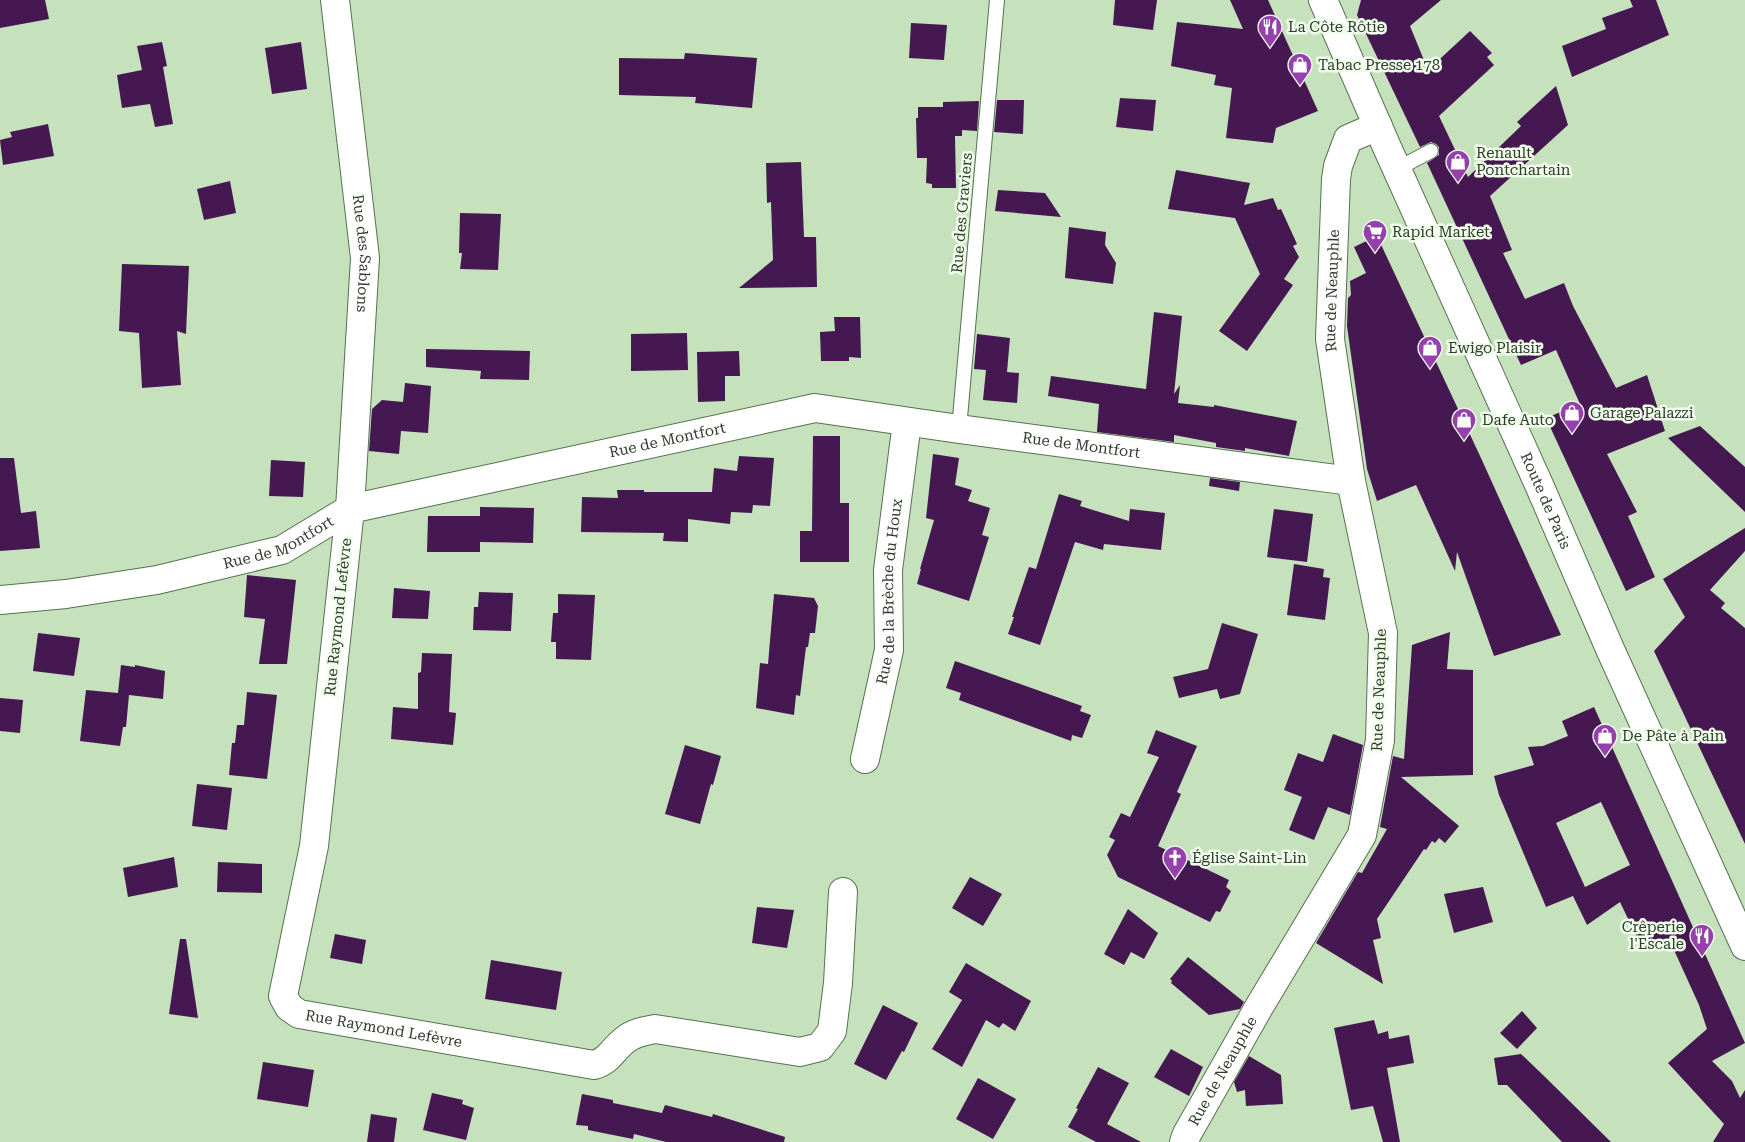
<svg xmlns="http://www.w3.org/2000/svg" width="1745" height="1142" font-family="'Roboto Serif',serif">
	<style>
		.building { fill: #451851; fill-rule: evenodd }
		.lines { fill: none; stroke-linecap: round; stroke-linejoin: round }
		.service-casing { stroke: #577150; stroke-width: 16 }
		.minor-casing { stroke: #577150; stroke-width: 30 }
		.tertiary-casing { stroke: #577150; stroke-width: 30 }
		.primary-casing { stroke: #577150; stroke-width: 30 }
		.service { stroke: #fff; stroke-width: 14 }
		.minor { stroke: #fff; stroke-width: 28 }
		.tertiary { stroke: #fff; stroke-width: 28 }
		.primary { stroke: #fff; stroke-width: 28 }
		.labels { text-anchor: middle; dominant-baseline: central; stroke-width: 5; stroke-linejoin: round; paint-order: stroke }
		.poi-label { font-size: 15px; fill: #303c2d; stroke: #f0feeb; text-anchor: start }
		.street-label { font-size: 15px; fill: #303c2d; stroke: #f0feeb }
	</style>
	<rect width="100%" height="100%" fill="#c5e2bd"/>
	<!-- building -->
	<g class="building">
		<polygon points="0,0 45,0 49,19 0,28"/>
		<polygon points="1115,0 1157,0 1153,30 1113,25"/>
		<polygon points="1230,0 1268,0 1318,111 1276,128 1273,143 1226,138 1232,88 1214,85 1216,75 1171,66 1177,22 1243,29"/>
		<polygon points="1361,0 1441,0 1410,26 1428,70 1470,31 1492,53 1487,57 1494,65 1439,116 1468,177 1521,126 1517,122 1556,86 1568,125 1490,196 1512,250 1503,253 1525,299 1564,283 1573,306 1616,388 1647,375 1665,431 1607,454 1637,512 1628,516 1655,577 1626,591 1546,418 1580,404 1556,350 1521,365 1428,165 1427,163 1439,155 1439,147 1436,144 1431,142 1420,147 1357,15"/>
		<polygon points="1630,0 1656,0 1669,35 1572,77 1562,46 1606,29 1602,18 1633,7"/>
		<polygon points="911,23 947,25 944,60 909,58"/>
		<polygon points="162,42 167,66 163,67 173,124 155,127 150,104 122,108 117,75 142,70 137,46"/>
		<polygon points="301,42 307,89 272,94 265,48"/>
		<polygon points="685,53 757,58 752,108 695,103 696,97 619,95 619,58 684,59"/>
		<polygon points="1120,98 1156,100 1153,131 1116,127"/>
		<polygon points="997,100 1024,100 1023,134 994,132"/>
		<polygon points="979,101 977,131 962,130 962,136 955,136 956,188 932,188 932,184 926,183 927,158 917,158 916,118 918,118 918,107 943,107 943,102"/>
		<polygon points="48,124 54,156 3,165 0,140 12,137 10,132"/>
		<polygon points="801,162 804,237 816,237 817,287 739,288 773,260 771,202 767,203 766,163"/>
		<polygon points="1176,170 1250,183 1244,205 1273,198 1278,210 1281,209 1297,244 1293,246 1299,257 1284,279 1293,285 1247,351 1219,331 1260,274 1235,218 1168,209"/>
		<polygon points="230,181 236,213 204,220 197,189"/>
		<polygon points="998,190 1045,193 1061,217 995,211"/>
		<polygon points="460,213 501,214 498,270 460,269 462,253 459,253"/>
		<polygon points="1069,227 1106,232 1105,245 1116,263 1113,284 1065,278"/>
		<polygon points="1377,236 1481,458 1561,635 1494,656 1457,552 1455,571 1416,485 1377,501 1367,469 1347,326 1348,298 1351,295 1350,281 1366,273 1354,247"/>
		<polygon points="122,264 189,266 186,334 177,331 181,385 142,388 139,333 119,331"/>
		<polygon points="1154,312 1182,316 1174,394 1180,385 1178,403 1214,407 1214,405 1297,421 1289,456 1245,448 1245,451 1216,447 1216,443 1174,435 1174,442 1097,432 1099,404 1048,396 1051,376 1146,389"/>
		<polygon points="834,317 860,317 861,358 849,357 849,361 821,361 820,332 835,331"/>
		<polygon points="687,333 688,370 631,371 631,334"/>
		<polygon points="977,334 1010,338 1007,372 1019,373 1017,403 983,400 986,370 974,369"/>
		<polygon points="426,349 530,351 529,380 480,379 481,371 426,367"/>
		<polygon points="739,351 740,376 725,376 725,401 698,402 697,352"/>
		<polygon points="405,383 431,386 428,433 401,431 399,454 369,451 372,409 382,400 403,402"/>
		<polygon points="1700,426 1745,467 1745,512 1668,438"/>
		<polygon points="813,436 840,436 840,503 849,503 849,562 800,562 800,531 812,531"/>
		<polygon points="933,454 959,458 955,485 972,490 968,501 990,508 982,535 989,537 969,601 917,584 921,569 920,569 934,520 926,518"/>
		<polygon points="739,456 774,458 770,506 753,505 752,513 731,512 730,524 688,519 688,542 663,541 664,533 581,532 582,497 618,498 617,490 644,490 644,492 712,492 714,468 737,471"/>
		<polygon points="0,458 14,458 21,513 36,511 40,548 0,551"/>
		<polygon points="271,460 305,462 303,497 269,496"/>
		<polygon points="1210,478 1240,482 1239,491 1209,486"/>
		<polygon points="1059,494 1082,501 1080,506 1129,521 1130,509 1165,513 1161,550 1104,544 1103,550 1075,542 1040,645 1008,634 1014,617 1012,617 1029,567 1036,569"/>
		<polygon points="480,507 534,508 533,543 480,542 480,552 427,552 428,516 480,516"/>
		<polygon points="1274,509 1313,514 1307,562 1267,557"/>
		<polygon points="1745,528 1745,551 1710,590 1725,603 1721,608 1745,628 1745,844 1654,651 1685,617 1663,579"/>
		<polygon points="1294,564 1324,569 1323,577 1330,578 1325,620 1287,615"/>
		<polygon points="247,575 296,580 287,664 259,664 265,619 244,617"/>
		<polygon points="394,588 430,591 428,619 392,618"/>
		<polygon points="479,592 513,593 511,631 473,630 474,607 478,607"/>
		<polygon points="558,594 595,595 591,660 556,659 556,642 551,642 553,613 558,613"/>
		<polygon points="774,594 814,598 818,606 815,633 810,633 808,647 806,647 800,696 796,695 794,715 756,708 760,663 768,664"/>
		<polygon points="1222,623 1258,634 1240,694 1220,699 1217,689 1179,698 1173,677 1208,669"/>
		<polygon points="1450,632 1447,669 1473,670 1473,775 1401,777 1459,826 1445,843 1439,838 1435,843 1432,841 1426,850 1424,849 1377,919 1381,938 1373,940 1383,984 1316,943 1358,872 1362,873 1387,829 1380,827 1393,756 1404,759 1412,645"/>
		<polygon points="38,633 80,638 74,676 33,671"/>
		<polygon points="422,653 452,654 449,712 456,713 453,745 391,739 393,707 418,709 418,673 421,672"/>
		<polygon points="955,661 1082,706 1080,711 1091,715 1082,738 1072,735 1071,741 959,700 961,693 946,688"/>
		<polygon points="121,665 135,667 135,665 165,671 163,699 129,695 126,727 123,727 120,746 80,741 86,690 118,693"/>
		<polygon points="247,692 277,695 267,779 229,775 232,743 235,743 237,725 244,725"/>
		<polygon points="0,698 23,700 20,733 0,731"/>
		<path d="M 1594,707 L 1745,1043 L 1712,1061 L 1732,1081 L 1740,1098 L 1745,1090 L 1745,1142 L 1713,1142 L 1724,1124 L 1668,1063 L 1707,1029 L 1699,1005 L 1674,950 L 1660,939 L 1642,948 L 1620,902 L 1587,925 L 1573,896 L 1546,907 L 1499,795 L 1494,776 L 1534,765 L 1528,747 L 1543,746 L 1568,736 L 1562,721 ZM 1601,802 L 1630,865 L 1585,887 L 1556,823 Z"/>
		<polygon points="1156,730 1197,746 1177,792 1181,794 1158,846 1229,880 1226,887 1231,891 1220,912 1216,911 1210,922 1118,877 1107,855 1115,840 1109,837 1121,813 1130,817 1159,757 1147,753"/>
		<polygon points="1333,734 1363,745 1350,815 1328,807 1314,840 1289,830 1302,797 1284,790 1298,753 1323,762"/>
		<polygon points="685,745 721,756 713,785 711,784 700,824 665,814"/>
		<polygon points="197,784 232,788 227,830 192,826"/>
		<polygon points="174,857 178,887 128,897 123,868"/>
		<polygon points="218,862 262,864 262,893 217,892"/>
		<polygon points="970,877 1002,894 983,926 952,908"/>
		<polygon points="1483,887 1493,922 1454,933 1444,894"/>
		<polygon points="757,907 794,910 787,948 752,943"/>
		<polygon points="1128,909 1158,933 1144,959 1131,952 1124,965 1104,954"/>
		<polygon points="335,934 366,940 362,964 330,958"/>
		<polygon points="180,939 186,939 198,1018 169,1014"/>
		<polygon points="1188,957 1244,1002 1240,1009 1209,1015 1171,983 1172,981 1170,979"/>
		<polygon points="491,960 562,972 556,1010 485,999"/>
		<polygon points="966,963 1031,1001 1015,1031 1003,1023 999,1028 986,1020 962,1067 932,1049 962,1000 949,992"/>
		<polygon points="883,1005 918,1023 904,1052 902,1051 886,1080 854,1064"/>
		<polygon points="1522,1011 1537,1028 1517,1049 1500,1033"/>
		<polygon points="1374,1020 1378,1034 1388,1031 1389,1039 1409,1035 1414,1063 1387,1068 1400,1142 1383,1142 1373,1106 1351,1110 1334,1028"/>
		<polygon points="1171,1049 1203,1067 1189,1096 1154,1077"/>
		<polygon points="1521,1054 1543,1075 1611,1142 1562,1142 1507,1085 1498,1085 1494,1058"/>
		<polygon points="1249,1056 1281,1075 1283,1104 1246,1106 1245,1090 1237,1092 1234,1082"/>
		<polygon points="263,1062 314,1070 308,1107 257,1099"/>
		<polygon points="1098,1067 1129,1083 1107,1124 1141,1142 1096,1142 1068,1127 1078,1109 1076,1108"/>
		<polygon points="978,1078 1016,1099 993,1139 956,1119"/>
		<polygon points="432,1093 463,1100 462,1104 474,1108 466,1140 423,1130"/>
		<polygon points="582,1094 613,1100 613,1103 662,1113 665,1105 712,1117 713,1114 785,1137 784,1142 666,1142 634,1134 633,1139 588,1130 588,1126 576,1125"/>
		<polygon points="371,1114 397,1118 394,1142 367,1142"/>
	</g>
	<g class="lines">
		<defs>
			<g id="service">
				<polyline points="1397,169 1431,151"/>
				<polyline points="959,429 997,0"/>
			</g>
			<g id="minor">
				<path id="s1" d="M 335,0 L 365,258 L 350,509 L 314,846 L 283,996 L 289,1007 L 299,1014 L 594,1065 C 609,1061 613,1049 625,1040 C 633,1033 644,1031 655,1029 L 800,1052 L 820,1047 L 832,1031 L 838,983 L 843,892"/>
				<path id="s2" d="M 0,600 L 66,594 L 157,580 L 282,550 L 350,509 L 815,408 L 959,429 L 1351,481"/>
				<path id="s3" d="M 865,759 L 889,650 L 888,570 L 907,422"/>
			</g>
			<g id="tertiary">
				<path id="s4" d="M 1184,1142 L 1187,1134 L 1259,1007 L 1362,835 L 1380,740 L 1383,633 L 1351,481 L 1330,339 L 1336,179 L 1338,166 L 1348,139 L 1378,126"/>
			</g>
			<g id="primary">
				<path id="s5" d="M 1323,0 L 1386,145 L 1540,487 L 1610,649 L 1745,946"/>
			</g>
		</defs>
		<!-- service casing -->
		<use href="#service" class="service-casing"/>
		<!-- minor casing -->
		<use href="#minor" class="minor-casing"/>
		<!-- tertiary casing -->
		<use href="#tertiary" class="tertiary-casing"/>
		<!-- primary casing -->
		<use href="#primary" class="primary-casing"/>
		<!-- service -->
		<use href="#service" class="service"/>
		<!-- minor -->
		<use href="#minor" class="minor"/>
		<!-- tertiary -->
		<use href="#tertiary" class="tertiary"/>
		<!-- primary -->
		<use href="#primary" class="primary"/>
	</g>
	<!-- icons -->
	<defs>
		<symbol id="restaurant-pin" viewBox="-11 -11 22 30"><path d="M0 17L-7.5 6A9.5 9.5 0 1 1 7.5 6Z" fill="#9640ad" stroke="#f0feeb"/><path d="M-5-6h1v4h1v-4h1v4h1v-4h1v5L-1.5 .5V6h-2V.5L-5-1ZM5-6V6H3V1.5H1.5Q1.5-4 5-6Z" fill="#fff"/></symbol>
		<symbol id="shop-pin" viewBox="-11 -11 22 30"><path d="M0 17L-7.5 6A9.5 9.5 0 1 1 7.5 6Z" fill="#9640ad" stroke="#f0feeb"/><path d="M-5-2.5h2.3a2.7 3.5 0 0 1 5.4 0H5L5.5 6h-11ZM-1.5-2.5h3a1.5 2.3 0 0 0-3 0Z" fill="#fff"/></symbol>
		<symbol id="supermarket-pin" viewBox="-11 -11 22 30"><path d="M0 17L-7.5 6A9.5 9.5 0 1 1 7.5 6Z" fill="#9640ad" stroke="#f0feeb"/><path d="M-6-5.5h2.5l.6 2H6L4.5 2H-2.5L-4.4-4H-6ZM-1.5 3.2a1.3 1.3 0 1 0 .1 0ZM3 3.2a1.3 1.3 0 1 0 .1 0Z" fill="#fff"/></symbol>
		<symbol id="church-pin" viewBox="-11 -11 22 30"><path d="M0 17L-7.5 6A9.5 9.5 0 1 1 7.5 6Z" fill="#9640ad" stroke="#f0feeb"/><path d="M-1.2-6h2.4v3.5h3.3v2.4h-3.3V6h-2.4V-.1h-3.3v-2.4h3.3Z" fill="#fff"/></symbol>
	</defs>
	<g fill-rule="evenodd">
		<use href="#restaurant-pin" x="1256" y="13" width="28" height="38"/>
		<use href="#shop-pin" x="1286" y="51" width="28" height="38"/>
		<use href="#shop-pin" x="1444" y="148" width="28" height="38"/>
		<use href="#supermarket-pin" x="1361" y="218" width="28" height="38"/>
		<use href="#shop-pin" x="1416" y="334" width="28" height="38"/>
		<use href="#shop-pin" x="1558" y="399" width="28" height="38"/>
		<use href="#shop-pin" x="1450" y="406" width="28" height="38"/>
		<use href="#shop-pin" x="1591" y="722" width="28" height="38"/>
		<use href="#church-pin" x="1161" y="844" width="28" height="38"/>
		<use href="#restaurant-pin" x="1688" y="922" width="28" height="38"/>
	</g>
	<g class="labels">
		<!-- poi labels -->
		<g class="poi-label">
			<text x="1288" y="27">La Côte Rôtie</text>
			<text x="1318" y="65">Tabac Presse 178</text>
			<text x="1476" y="153">Renault<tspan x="1476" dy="17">Pontchartain</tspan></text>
			<text x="1392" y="232">Rapid Market</text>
			<text x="1448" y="348">Ewigo Plaisir</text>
			<text x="1590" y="413">Garage Palazzi</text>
			<text x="1482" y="420">Dafe Auto</text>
			<text x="1622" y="736">De Pâte à Pain</text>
			<text x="1192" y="858">Église Saint-Lin</text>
			<text x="1684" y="927" text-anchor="end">Crêperie<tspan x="1684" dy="17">l'Escale</tspan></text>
		</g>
		<!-- street labels -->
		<g class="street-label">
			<text transform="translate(962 213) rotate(-85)">Rue des Graviers</text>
			<text stroke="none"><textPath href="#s1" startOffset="255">Rue des Sablons</textPath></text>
			<text stroke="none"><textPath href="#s4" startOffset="906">Rue de Neauphle</textPath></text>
			<text stroke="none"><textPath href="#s2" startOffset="691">Rue de Montfort</textPath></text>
			<text stroke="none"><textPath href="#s2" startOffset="1111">Rue de Montfort</textPath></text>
			<text stroke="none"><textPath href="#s5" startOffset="548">Route de Paris</textPath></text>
			<text stroke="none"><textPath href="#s2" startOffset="286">Rue de Montfort</textPath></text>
			<text stroke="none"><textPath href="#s3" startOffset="170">Rue de la Brèche du Houx</textPath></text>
			<text transform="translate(338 617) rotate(-84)">Rue Raymond Lefèvre</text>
			<text transform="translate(1379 690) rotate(-88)">Rue de Neauphle</text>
			<text stroke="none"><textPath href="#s1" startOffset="1114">Rue Raymond Lefèvre</textPath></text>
			<text stroke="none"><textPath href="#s4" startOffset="81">Rue de Neauphle</textPath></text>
		</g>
	</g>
</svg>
